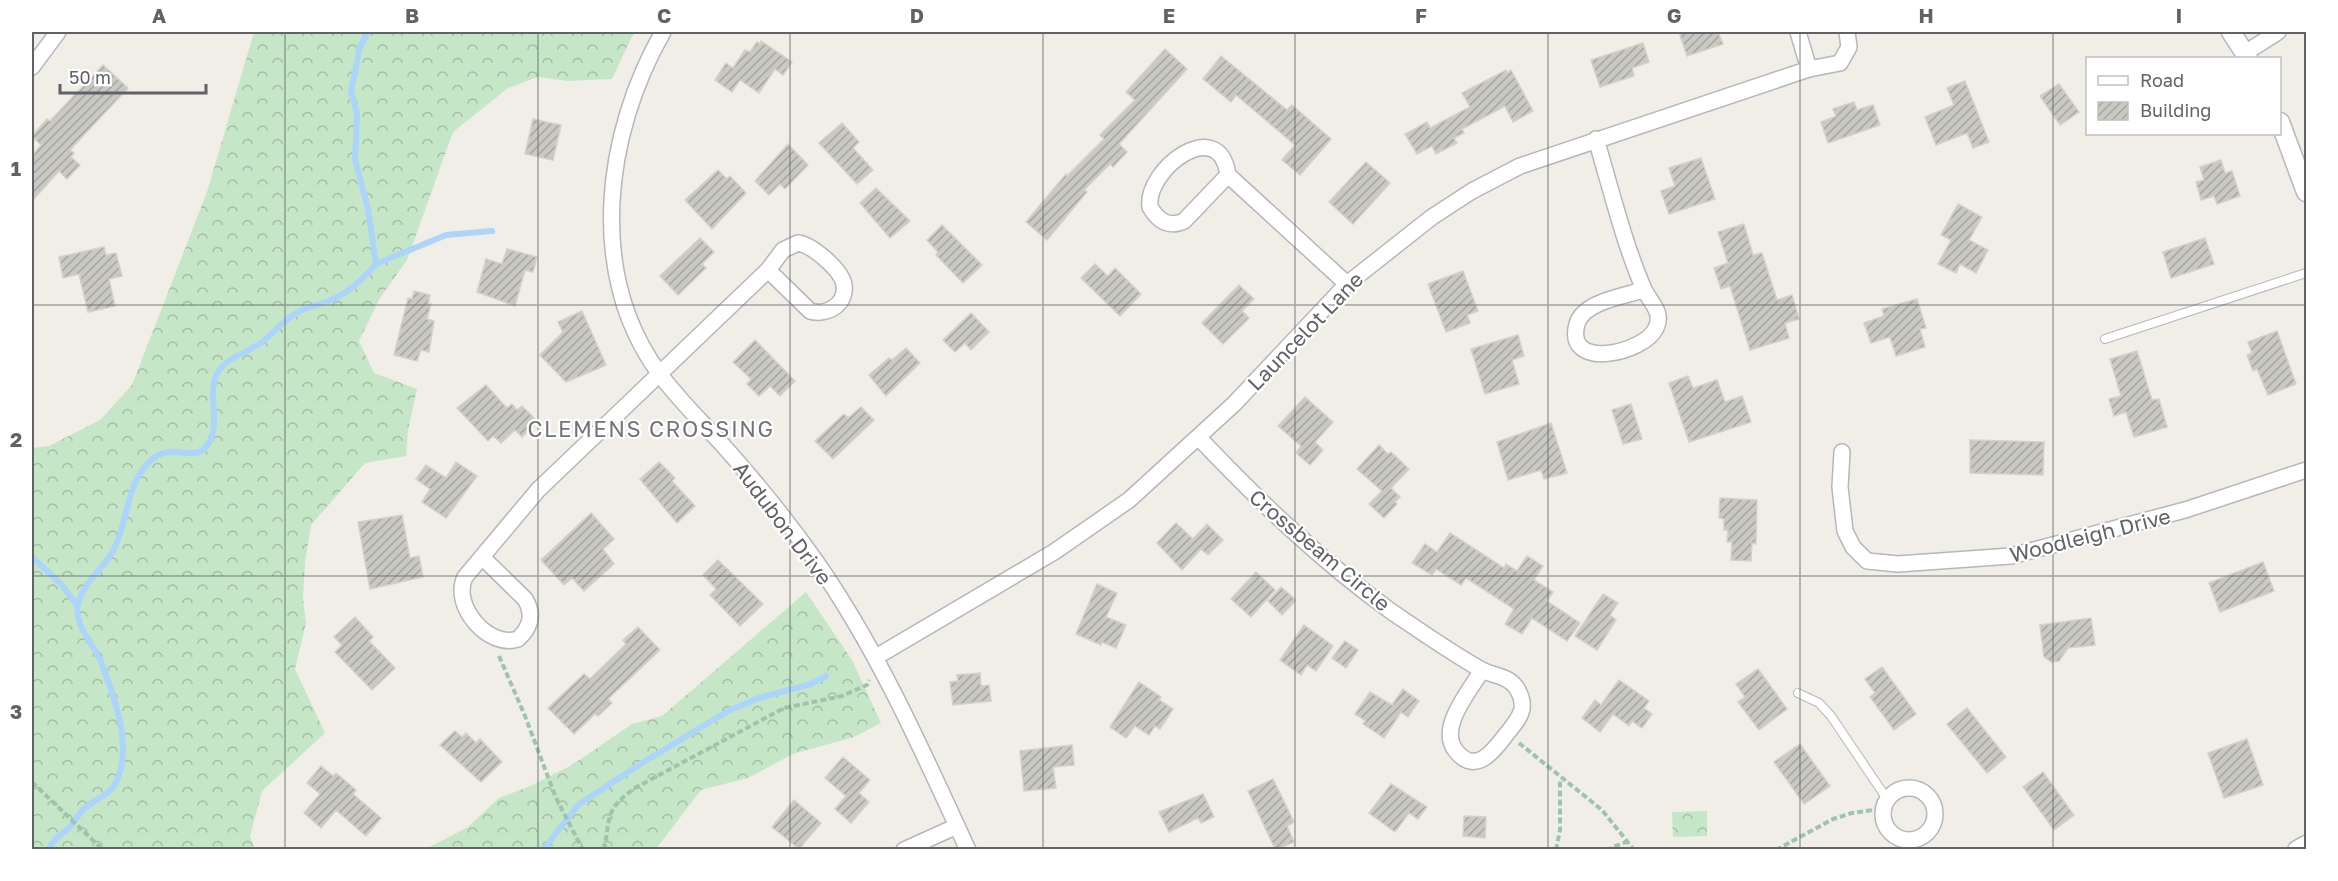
<svg xmlns="http://www.w3.org/2000/svg" width="2338" height="881" font-family="'Golos Text',sans-serif">
	<style>
		.forest { fill: url(#forest-crowns) }
		.lines { fill: none; stroke-linecap: round; stroke-linejoin: round }
		.stream { stroke: #add4fa; stroke-width: 6 }
		.building { fill: url(#building-hatch); stroke: #d4d1c6; stroke-width: 1.5 }
		.service-casing { stroke: #b4b7bb; stroke-width: 10 }
		.minor-casing { stroke: #b4b7bb; stroke-width: 18 }
		.tertiary-casing { stroke: #b4b7bb; stroke-width: 21 }
		.path { stroke: #9ec4ab; stroke-width: 4; stroke-dasharray: 6 3; stroke-linecap: butt }
		.service { stroke: #fff; stroke-width: 8 }
		.minor { stroke: #fff; stroke-width: 15 }
		.tertiary { stroke: #fff; stroke-width: 18 }
		.grid { fill: none; stroke: #5f6267; stroke-width: 1.5; stroke-opacity: 0.55 }
		.labels { text-anchor: middle; dominant-baseline: central; stroke-width: 4.5; stroke-linejoin: round; paint-order: stroke }
		.street-label { font-size: 21px; fill: #5f6267; stroke: #fff }
		.neighbourhood-label { font-size: 22px; letter-spacing: 1.5px; fill: #707479; stroke: #fff }
		.neatline { fill: none; stroke: #5f6267; stroke-width: 2 }
		.grid-label { font-size: 20px; text-anchor: middle; font-weight: bold; fill: #5f6267 }
	</style>
	<defs>
		<pattern id="forest-crowns" width="20" height="18" patternUnits="userSpaceOnUse" patternTransform="scale(1.5)"><rect width="20" height="18" fill="#c6e6c8"/><path d="M2 6a3 3 0 1 1 6 0M12 15a3 3 0 1 1 6 0" fill="none" stroke="#a4bea6"/></pattern>
		<pattern id="building-hatch" width="6" height="6" patternUnits="userSpaceOnUse" patternTransform="scale(1.5)"><rect width="6" height="6" fill="#c9c8c2"/><path d="M-1 1l2-2M0 6l6-6M5 7l2-2" fill="none" stroke="#a6a6a1"/></pattern>
	</defs>
	<rect width="100%" height="100%" fill="#f0eee7"/>
	<!-- forest -->
	<g class="forest">
		<polygon points="254,32 634,32 612,79 568,81 538,77 508,88 453,132 407,260 380,298 359,341 374,373 417,389 408,430 406,456 365,463 311,525 305,563 303,599 306,623 295,669 325,733 262,791 250,836 255,849 32,849 32,448 49,446 100,420 132,385 207,192"/>
		<polygon points="806,592 852,660 881,723 854,737 793,754 748,778 701,790 656,849 426,849 468,827 499,798 528,787 572,765 632,724 662,716"/>
		<polygon points="1707,811 1707,836 1673,837 1672,812"/>
	</g>
	<g class="lines">
		<!-- stream -->
		<g class="stream">
			<polyline points="376,264 446,235 492,231"/>
			<polyline points="32,557 61,584 77,605"/>
			<path d="M 49,850 C 52,840 59,836 67,830 C 73,825 76,818 81,812 C 97,795 113,798 120,772 C 130,737 113,694 101,662 C 94,644 73,625 78,604 C 82,584 103,569 113,551 C 129,522 125,479 155,457 C 174,444 193,461 205,448 C 225,425 203,391 220,369 C 230,356 249,352 262,342 C 275,332 285,318 300,311 C 308,307 318,305 326,302 C 348,294 361,281 376,264 L 368,209 L 355,159 L 357,114 L 351,91 L 360,47 L 368,32"/>
			<polyline points="543,850 578,805 642,763 728,711 759,698 811,684 826,676"/>
		</g>
	</g>
	<!-- building -->
	<g class="building">
		<polygon points="1679,32 1718,32 1723,44 1687,56"/>
		<polygon points="761,41 792,62 783,75 775,69 759,93 740,80 732,92 715,80 726,63 733,68 745,50 750,52 757,42 760,44"/>
		<polygon points="1643,43 1649,62 1632,68 1634,76 1600,87 1591,60"/>
		<polygon points="1165,49 1187,69 1119,144 1127,152 1113,167 1110,164 1084,190 1087,192 1047,240 1026,222 1066,174 1067,176 1104,139 1100,135 1135,100 1126,92"/>
		<polygon points="1221,56 1287,110 1292,105 1331,139 1300,175 1282,160 1295,145 1236,95 1231,102 1203,79"/>
		<polygon points="103,65 128,88 70,150 74,153 71,157 80,165 67,179 59,171 32,201 32,156 41,145 32,136 47,119 50,121"/>
		<polygon points="1506,70 1507,73 1511,70 1533,111 1513,122 1505,106 1462,129 1464,133 1454,138 1457,143 1436,154 1432,146 1417,154 1405,134 1427,122 1430,128 1470,107 1462,93"/>
		<polygon points="1965,81 1989,142 1973,148 1967,133 1936,145 1925,117 1954,105 1947,88"/>
		<polygon points="2059,84 2079,112 2060,125 2040,96"/>
		<polygon points="1854,102 1857,110 1873,105 1880,125 1828,143 1821,122 1836,116 1833,109"/>
		<polygon points="533,119 561,125 553,160 525,154"/>
		<polygon points="842,123 859,142 853,148 873,170 857,184 819,143"/>
		<polygon points="788,144 808,165 785,189 780,184 769,195 755,181"/>
		<polygon points="1701,158 1715,199 1669,214 1661,191 1675,186 1669,168"/>
		<polygon points="2221,160 2225,173 2232,171 2240,196 2217,204 2214,196 2201,200 2196,182 2204,180 2200,167"/>
		<polygon points="1366,162 1390,183 1353,224 1329,202"/>
		<polygon points="718,170 727,179 730,176 746,193 712,229 685,200"/>
		<polygon points="876,188 910,221 890,238 860,203"/>
		<polygon points="1958,204 1982,217 1969,240 1988,250 1976,273 1960,264 1956,273 1938,264 1951,240 1941,235"/>
		<polygon points="1744,224 1753,255 1762,253 1777,300 1792,295 1799,319 1785,323 1789,338 1750,350 1730,286 1721,289 1714,268 1728,263 1718,232"/>
		<polygon points="942,225 982,265 963,283 936,255 938,252 927,240"/>
		<polygon points="700,238 714,252 702,264 706,268 678,295 660,276"/>
		<polygon points="2205,238 2214,264 2171,278 2163,252"/>
		<polygon points="104,247 106,255 116,253 122,276 109,279 115,306 88,312 79,274 63,278 59,257"/>
		<polygon points="507,249 537,257 533,272 525,270 515,306 477,292 486,259 502,264"/>
		<polygon points="1095,264 1108,276 1115,268 1141,294 1120,316 1081,278"/>
		<polygon points="1463,271 1478,311 1467,315 1470,323 1446,332 1428,284"/>
		<polygon points="1239,285 1254,299 1242,311 1249,318 1223,344 1202,323"/>
		<polygon points="414,291 430,295 428,304 431,304 427,319 434,321 429,352 421,350 417,361 394,355 408,298 412,299"/>
		<polygon points="1917,299 1926,328 1920,329 1925,347 1896,356 1890,337 1871,343 1864,323 1884,316 1882,309"/>
		<polygon points="582,311 606,365 566,382 540,355 563,332 558,322"/>
		<polygon points="971,313 989,332 971,350 965,343 955,352 943,340"/>
		<polygon points="2277,331 2296,384 2268,395 2257,369 2253,371 2247,355 2252,353 2248,342"/>
		<polygon points="1518,335 1524,356 1512,360 1519,384 1485,394 1471,349"/>
		<polygon points="755,340 795,381 780,396 770,386 759,396 747,384 751,379 733,362"/>
		<polygon points="906,348 920,363 886,396 869,375 889,358 892,360"/>
		<polygon points="2137,351 2152,400 2159,399 2167,427 2134,437 2126,412 2114,416 2109,399 2121,396 2110,359"/>
		<polygon points="1688,376 1693,388 1717,380 1725,402 1742,396 1751,422 1689,442 1669,383"/>
		<polygon points="486,385 507,408 512,404 517,410 522,406 538,422 522,437 515,430 501,443 493,436 488,441 457,408"/>
		<polygon points="1305,397 1333,422 1315,442 1323,450 1310,465 1296,453 1301,446 1278,426"/>
		<polygon points="1631,404 1642,439 1623,444 1612,410"/>
		<polygon points="861,407 874,420 833,459 815,441 844,414 848,418"/>
		<polygon points="1551,423 1567,473 1544,479 1541,470 1508,480 1497,442"/>
		<polygon points="1970,440 2044,442 2043,475 1970,473"/>
		<polygon points="1379,445 1388,454 1391,452 1409,469 1391,488 1400,497 1395,502 1397,504 1384,518 1369,504 1382,491 1357,469"/>
		<polygon points="456,462 477,476 446,518 422,502 430,489 416,479 426,465 446,478"/>
		<polygon points="659,462 675,478 672,481 695,506 677,523 640,479"/>
		<polygon points="1720,498 1757,500 1756,544 1752,543 1751,561 1731,560 1732,542 1727,542 1728,530 1724,530 1724,519 1719,518"/>
		<polygon points="591,513 614,539 603,549 614,564 584,591 572,578 564,585 541,560"/>
		<polygon points="402,515 410,558 419,556 423,577 370,589 358,522"/>
		<polygon points="1176,523 1193,539 1207,524 1223,540 1208,555 1201,549 1182,570 1157,543"/>
		<polygon points="1450,533 1504,568 1506,564 1517,571 1527,556 1543,566 1534,580 1553,592 1547,601 1580,623 1567,641 1532,618 1522,634 1505,624 1514,609 1466,578 1461,585 1436,569 1432,575 1412,563 1425,544 1437,552"/>
		<polygon points="718,560 763,604 740,626 710,595 716,589 703,575"/>
		<polygon points="2263,562 2274,591 2220,612 2209,583"/>
		<polygon points="1256,572 1275,590 1251,617 1231,599"/>
		<polygon points="1097,584 1117,593 1106,617 1126,625 1116,648 1102,642 1101,645 1076,634"/>
		<polygon points="1281,587 1296,600 1282,615 1268,601"/>
		<polygon points="1603,594 1618,603 1610,615 1616,620 1597,650 1575,636"/>
		<polygon points="355,617 373,637 369,641 395,668 372,690 335,652 342,645 334,637"/>
		<polygon points="2091,618 2095,645 2068,648 2059,661 2051,662 2044,657 2040,625"/>
		<polygon points="1304,625 1333,646 1316,671 1307,665 1301,675 1280,660"/>
		<polygon points="638,627 660,650 608,699 612,703 598,716 595,714 574,734 548,708 584,674 590,679 626,644 623,640"/>
		<polygon points="1345,641 1358,650 1346,668 1332,658"/>
		<polygon points="1882,667 1916,714 1894,730 1870,697 1875,693 1865,679"/>
		<polygon points="1758,669 1787,709 1759,730 1738,702 1745,697 1736,684"/>
		<polygon points="980,673 981,686 989,685 991,701 953,705 950,682 958,681 957,675"/>
		<polygon points="1619,680 1649,701 1644,708 1652,714 1642,728 1632,721 1629,726 1613,714 1600,732 1582,718 1595,700 1601,705"/>
		<polygon points="1139,682 1161,697 1159,700 1173,709 1160,729 1155,726 1149,735 1135,726 1126,738 1110,727"/>
		<polygon points="1403,689 1419,701 1408,717 1401,712 1384,738 1363,724 1366,721 1355,714 1370,692 1392,705"/>
		<polygon points="1967,708 2006,757 1987,773 1947,724"/>
		<polygon points="455,731 462,737 466,733 476,743 480,739 502,762 481,782 440,745"/>
		<polygon points="2247,739 2263,785 2224,798 2208,753"/>
		<polygon points="1800,744 1830,786 1804,804 1774,762"/>
		<polygon points="1072,745 1074,765 1053,767 1056,788 1024,791 1020,751"/>
		<polygon points="843,757 870,780 859,793 869,802 851,823 835,809 846,796 825,778"/>
		<polygon points="321,766 333,776 336,773 356,790 353,794 381,818 366,836 336,810 321,828 304,813 320,794 307,783"/>
		<polygon points="2043,772 2074,815 2054,830 2023,787"/>
		<polygon points="1273,779 1294,822 1287,826 1294,842 1278,849 1275,849 1248,791"/>
		<polygon points="1391,784 1427,807 1418,819 1409,813 1395,832 1369,813"/>
		<polygon points="1203,794 1214,817 1201,823 1198,818 1169,832 1159,812"/>
		<polygon points="794,800 821,823 799,849 772,827"/>
		<polygon points="1464,816 1486,817 1485,838 1463,836"/>
	</g>
	<g class="lines">
		<defs>
			<g id="service">
				<polyline points="2105,339 2306,273"/>
				<polyline points="1798,693 1819,703 1831,716 1887,799"/>
			</g>
			<g id="minor">
				<path d="M 663,32 C 605,133 586,273 659,373 C 677,398 700,420 721,443 C 754,480 786,519 815,560 C 878,650 922,750 968,850"/>
				<polyline points="1798,32 1809,69"/>
				<polyline points="2245,53 2278,32"/>
				<polyline points="32,67 58,32"/>
				<path d="M 1596,139 C 1610,186 1624,243 1643,287 C 1649,302 1664,311 1656,328 C 1645,353 1564,372 1577,324 C 1583,302 1624,296 1643,290"/>
				<path d="M 1228,175 L 1184,221 C 1169,228 1158,221 1150,207 C 1145,170 1219,113 1228,175 L 1347,284"/>
				<path d="M 1199,438 C 1259,501 1321,561 1392,612 C 1420,631 1450,652 1480,669 C 1492,676 1507,675 1516,687 C 1520,693 1523,701 1522,709 C 1520,719 1511,728 1505,736 C 1493,752 1475,775 1456,751 C 1437,728 1470,691 1482,670"/>
				<polyline points="1842,452 1840,487 1845,531 1853,547 1867,561 1898,564 2011,556 2185,510 2306,470"/>
				<path d="M 482,557 L 525,599 C 534,614 531,627 518,639 C 489,649 451,606 465,577 L 538,490 L 768,270 L 783,250 L 798,243 C 812,245 842,270 844,285 C 847,304 827,316 810,311 L 768,270"/>
				<polyline points="876,657 1054,552 1129,500 1234,404 1347,284 1432,217 1472,191 1520,166 1809,69 1840,63 1849,47 1847,32"/>
				<circle cx="1909" cy="814" r="26"/>
				<polyline points="904,850 957,826"/>
			</g>
			<g id="tertiary">
				<polyline points="2231,32 2248,58"/>
				<polyline points="2280,122 2306,192"/>
				<polyline points="2297,850 2306,845"/>
			</g>
		</defs>
		<!-- service casing -->
		<use href="#service" class="service-casing"/>
		<!-- minor casing -->
		<use href="#minor" class="minor-casing"/>
		<!-- tertiary casing -->
		<use href="#tertiary" class="tertiary-casing"/>
		<!-- path -->
		<g class="path">
			<polyline points="499,656 525,716 556,798 583,850"/>
			<polyline points="1519,743 1602,810 1634,850"/>
			<polyline points="32,782 103,850"/>
			<path d="M 604,850 C 611,816 604,810 635,788 L 784,708 L 842,696 L 867,685 L 869,680"/>
			<polyline points="1556,850 1560,830 1560,779"/>
			<polyline points="1606,850 1626,842"/>
			<polyline points="1776,850 1833,819 1852,813 1880,809"/>
		</g>
		<!-- service -->
		<use href="#service" class="service"/>
		<!-- minor -->
		<use href="#minor" class="minor"/>
		<!-- tertiary -->
		<use href="#tertiary" class="tertiary"/>
	</g>
	<!-- grid -->
	<path class="grid" d="M 285,32 L 285,850M 538,32 L 538,850M 790,32 L 790,850M 1043,32 L 1043,850M 1295,32 L 1295,850M 1548,32 L 1548,850M 1800,32 L 1800,850M 2053,32 L 2053,850M 32,305 L 2306,305M 32,576 L 2306,576"/>
	<g class="labels">
		<!-- street labels -->
		<g class="street-label">
			<text transform="translate(1305 331) rotate(-46)">Launcelot Lane</text>
			<text transform="translate(783 523) rotate(53)">Audubon Drive</text>
			<text transform="translate(2090 535) rotate(-14)">Woodleigh Drive</text>
			<text transform="translate(1320 550) rotate(40)">Crossbeam Circle</text>
		</g>
		<!-- neighbourhood labels -->
		<g class="neighbourhood-label">
			<text x="651" y="428">CLEMENS CROSSING</text>
		</g>
	</g>
	<!-- border -->
	<rect width="2338" height="881" fill="none" stroke="#ffffff" stroke-width="66"/>
	<!-- legend -->
	<rect x="2086" y="57" width="195" height="78" fill="#ffffff" stroke="#bfc0c2" stroke-width="1.5"/>
	<rect x="2098" y="76" width="30" height="9" fill="#ffffff" stroke="#bfc0c2" stroke-width="1.5"/>
	<text x="2140" y="87" font-size="18" fill="#5f6267">Road</text>
	<rect x="2098" y="102" width="30" height="18" fill="url(#building-hatch)" stroke="#bfc0c2" stroke-width="1.5"/>
	<text x="2140" y="117" font-size="18" fill="#5f6267">Building</text>
	<!-- scale -->
	<path d="M60 84v9h146v-9" fill="none" stroke="#5f6267" stroke-width="3"/>
	<text x="69" y="84" font-size="18" fill="#5f6267" stroke="#ffffff" stroke-width="4.5" paint-order="stroke">50 m</text>
	<rect x="33" y="33" width="2272" height="815" class="neatline"/>
	<g class="grid-label">
		<text x="159" y="23">A</text>
		<text x="412" y="23">B</text>
		<text x="664" y="23">C</text>
		<text x="917" y="23">D</text>
		<text x="1169" y="23">E</text>
		<text x="1421" y="23">F</text>
		<text x="1674" y="23">G</text>
		<text x="1926" y="23">H</text>
		<text x="2179" y="23">I</text>
		<text x="16" y="176">1</text>
		<text x="16" y="447">2</text>
		<text x="16" y="719">3</text>
	</g>
</svg>
